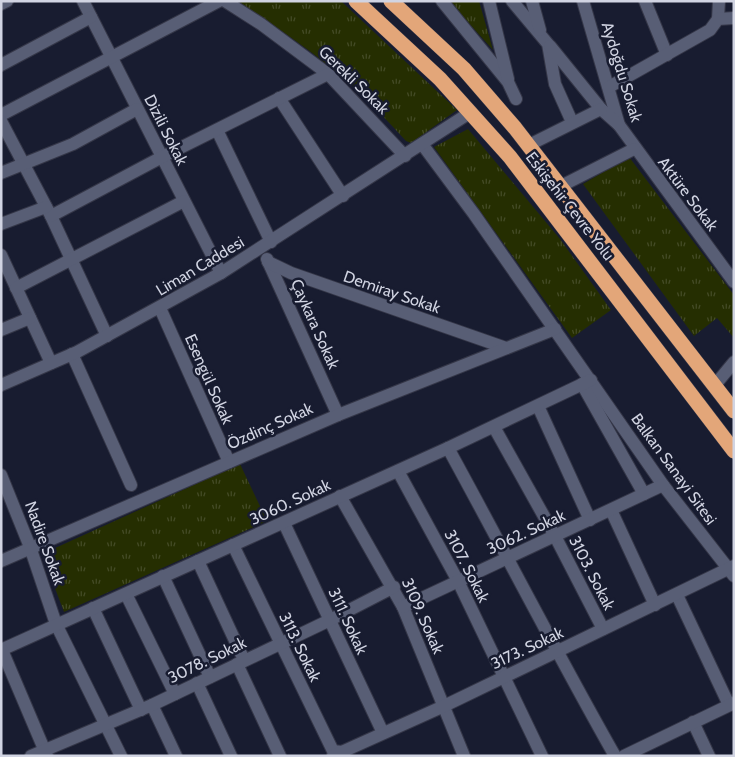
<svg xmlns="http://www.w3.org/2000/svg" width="735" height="757" font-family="Cabin,sans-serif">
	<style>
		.grass { fill: url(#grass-tufts) }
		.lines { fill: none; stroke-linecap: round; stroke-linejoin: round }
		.minor-casing { stroke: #353748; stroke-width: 14 }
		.highway-casing { stroke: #353748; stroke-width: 16 }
		.minor { stroke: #585e75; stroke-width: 12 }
		.highway { stroke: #e3a679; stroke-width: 15 }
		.labels { text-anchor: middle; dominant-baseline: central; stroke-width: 5; stroke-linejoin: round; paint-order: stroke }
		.street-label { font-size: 16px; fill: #d1d4e2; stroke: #181c30 }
	</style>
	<defs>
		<pattern id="grass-tufts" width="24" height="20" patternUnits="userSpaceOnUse" patternTransform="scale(1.25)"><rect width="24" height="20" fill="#252e01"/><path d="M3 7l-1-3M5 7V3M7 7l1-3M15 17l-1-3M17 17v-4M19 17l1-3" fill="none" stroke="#444b26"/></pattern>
	</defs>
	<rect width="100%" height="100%" fill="#181c30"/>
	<!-- grass -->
	<g class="grass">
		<path d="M 237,1 L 341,1 L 457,110 L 411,143 L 406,141 C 391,125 376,108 360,93 C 323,58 280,29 237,1 Z"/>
		<polygon points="449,1 479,1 493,50"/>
		<polygon points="468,129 560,239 611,310 572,338 434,147"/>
		<polygon points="629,157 734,295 734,338 717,318 694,336 583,184"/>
		<polygon points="240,464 267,521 64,612 42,554"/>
	</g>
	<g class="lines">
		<defs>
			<g id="minor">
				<polyline points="83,1 221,273"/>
				<polyline points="225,1 261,24 328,74 405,156"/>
				<polyline points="442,1 508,82 516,99"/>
				<polyline points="489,1 508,79"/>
				<polyline points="512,1 548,44 555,84 572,122"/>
				<polyline points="532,1 540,30"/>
				<polyline points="583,1 619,125 734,282"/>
				<polyline points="645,1 667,55"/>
				<polyline points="1,4 7,1"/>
				<polyline points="718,19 719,1"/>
				<polyline points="550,46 601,109 619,125"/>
				<polyline points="1,65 91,17"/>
				<polyline points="609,87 710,30 718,19 734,18"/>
				<polyline points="279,98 343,196"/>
				<polyline points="1,115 219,1"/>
				<polyline points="1,121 51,216 107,336"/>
				<polyline points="217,130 271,242"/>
				<polyline points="422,144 474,214 663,485 734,576"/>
				<polyline points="529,145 601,109"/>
				<polyline points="1,173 73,144 137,109"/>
				<polyline points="561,186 634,149"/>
				<polyline points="51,216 162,157 328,74"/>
				<polyline points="1,224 46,207"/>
				<polyline points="1,255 51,363"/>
				<polyline points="267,259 338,415"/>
				<polyline points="268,262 291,273 506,348"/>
				<polyline points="16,288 184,201"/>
				<polyline points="160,308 229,462"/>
				<polyline points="1,330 30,318"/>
				<polyline points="72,354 131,485"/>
				<polyline points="582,384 644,494"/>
				<polyline points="1,385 77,352 221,273 471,112"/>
				<polyline points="715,385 734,362"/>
				<polyline points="538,406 590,520"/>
				<polyline points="494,427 555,536 603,629"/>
				<path d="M 448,448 C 504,550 557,654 615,756"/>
				<polyline points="398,471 458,581 542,756"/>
				<polyline points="1,475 30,547 56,624 121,756"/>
				<polyline points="340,496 403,607 464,756"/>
				<polyline points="611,510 655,605"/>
				<polyline points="284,523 383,733"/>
				<polyline points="233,545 333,751 342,752 343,754"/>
				<polyline points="1,561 338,415 555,329"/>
				<polyline points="198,561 244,660"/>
				<polyline points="163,576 210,677"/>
				<polyline points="126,594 175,694"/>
				<polyline points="677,595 729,705"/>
				<polyline points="403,607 663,485"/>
				<polyline points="93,608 141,710"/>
				<polyline points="1,650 448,448 591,380"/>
				<polyline points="2,650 47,756"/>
				<polyline points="237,664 280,756"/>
				<polyline points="197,683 231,756"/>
				<polyline points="152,705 176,756"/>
				<polyline points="693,722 709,756"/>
				<polyline points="31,756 152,705 330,620 394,587"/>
				<polyline points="333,756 444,706 734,566"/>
				<polyline points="624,756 734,703"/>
			</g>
			<g id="highway">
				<polyline points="356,1 440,79 510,157 734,451"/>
				<polyline points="391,1 464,69 515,128 734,411"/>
			</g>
		</defs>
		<!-- minor casing -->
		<use href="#minor" class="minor-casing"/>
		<!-- highway casing -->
		<use href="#highway" class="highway-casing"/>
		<!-- minor -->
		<use href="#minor" class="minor"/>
		<!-- highway -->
		<use href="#highway" class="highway"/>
	</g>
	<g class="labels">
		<!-- street labels -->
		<g class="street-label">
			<text transform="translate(622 72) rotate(73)">Aydoğdu Sokak</text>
			<text transform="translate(354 80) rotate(44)">Gerekli Sokak</text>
			<text transform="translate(166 130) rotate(63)">Dizili Sokak</text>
			<text transform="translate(688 194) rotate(53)">Aktüre Sokak</text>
			<text transform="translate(570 206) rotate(52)">Eskişehir Çevre Yolu</text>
			<text transform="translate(200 266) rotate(-31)">Liman Caddesi</text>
			<text transform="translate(392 292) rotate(19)">Demiray Sokak</text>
			<text transform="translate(315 324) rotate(66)">Çaykara Sokak</text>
			<text transform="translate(209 379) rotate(66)">Esengül Sokak</text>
			<text transform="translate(270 426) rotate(-24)">Özdinç Sokak</text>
			<text transform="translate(674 469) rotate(54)">Balkan Sanayi Sitesi</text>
			<text transform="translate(290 502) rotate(-25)">3060. Sokak</text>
			<text transform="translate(526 532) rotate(-25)">3062. Sokak</text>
			<text transform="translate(45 543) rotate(70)">Nadire Sokak</text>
			<text transform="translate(467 566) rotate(63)">3107. Sokak</text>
			<text transform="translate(592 573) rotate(63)">3103. Sokak</text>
			<text transform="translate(423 616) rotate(66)">3109. Sokak</text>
			<text transform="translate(348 621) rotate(65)">3111. Sokak</text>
			<text transform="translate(300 647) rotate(64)">3113. Sokak</text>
			<text transform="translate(527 648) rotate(-25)">3173. Sokak</text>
			<text transform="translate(207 660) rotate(-26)">3078. Sokak</text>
		</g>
	</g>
	<!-- border -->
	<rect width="735" height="757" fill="none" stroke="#d1d4e2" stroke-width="5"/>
</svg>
